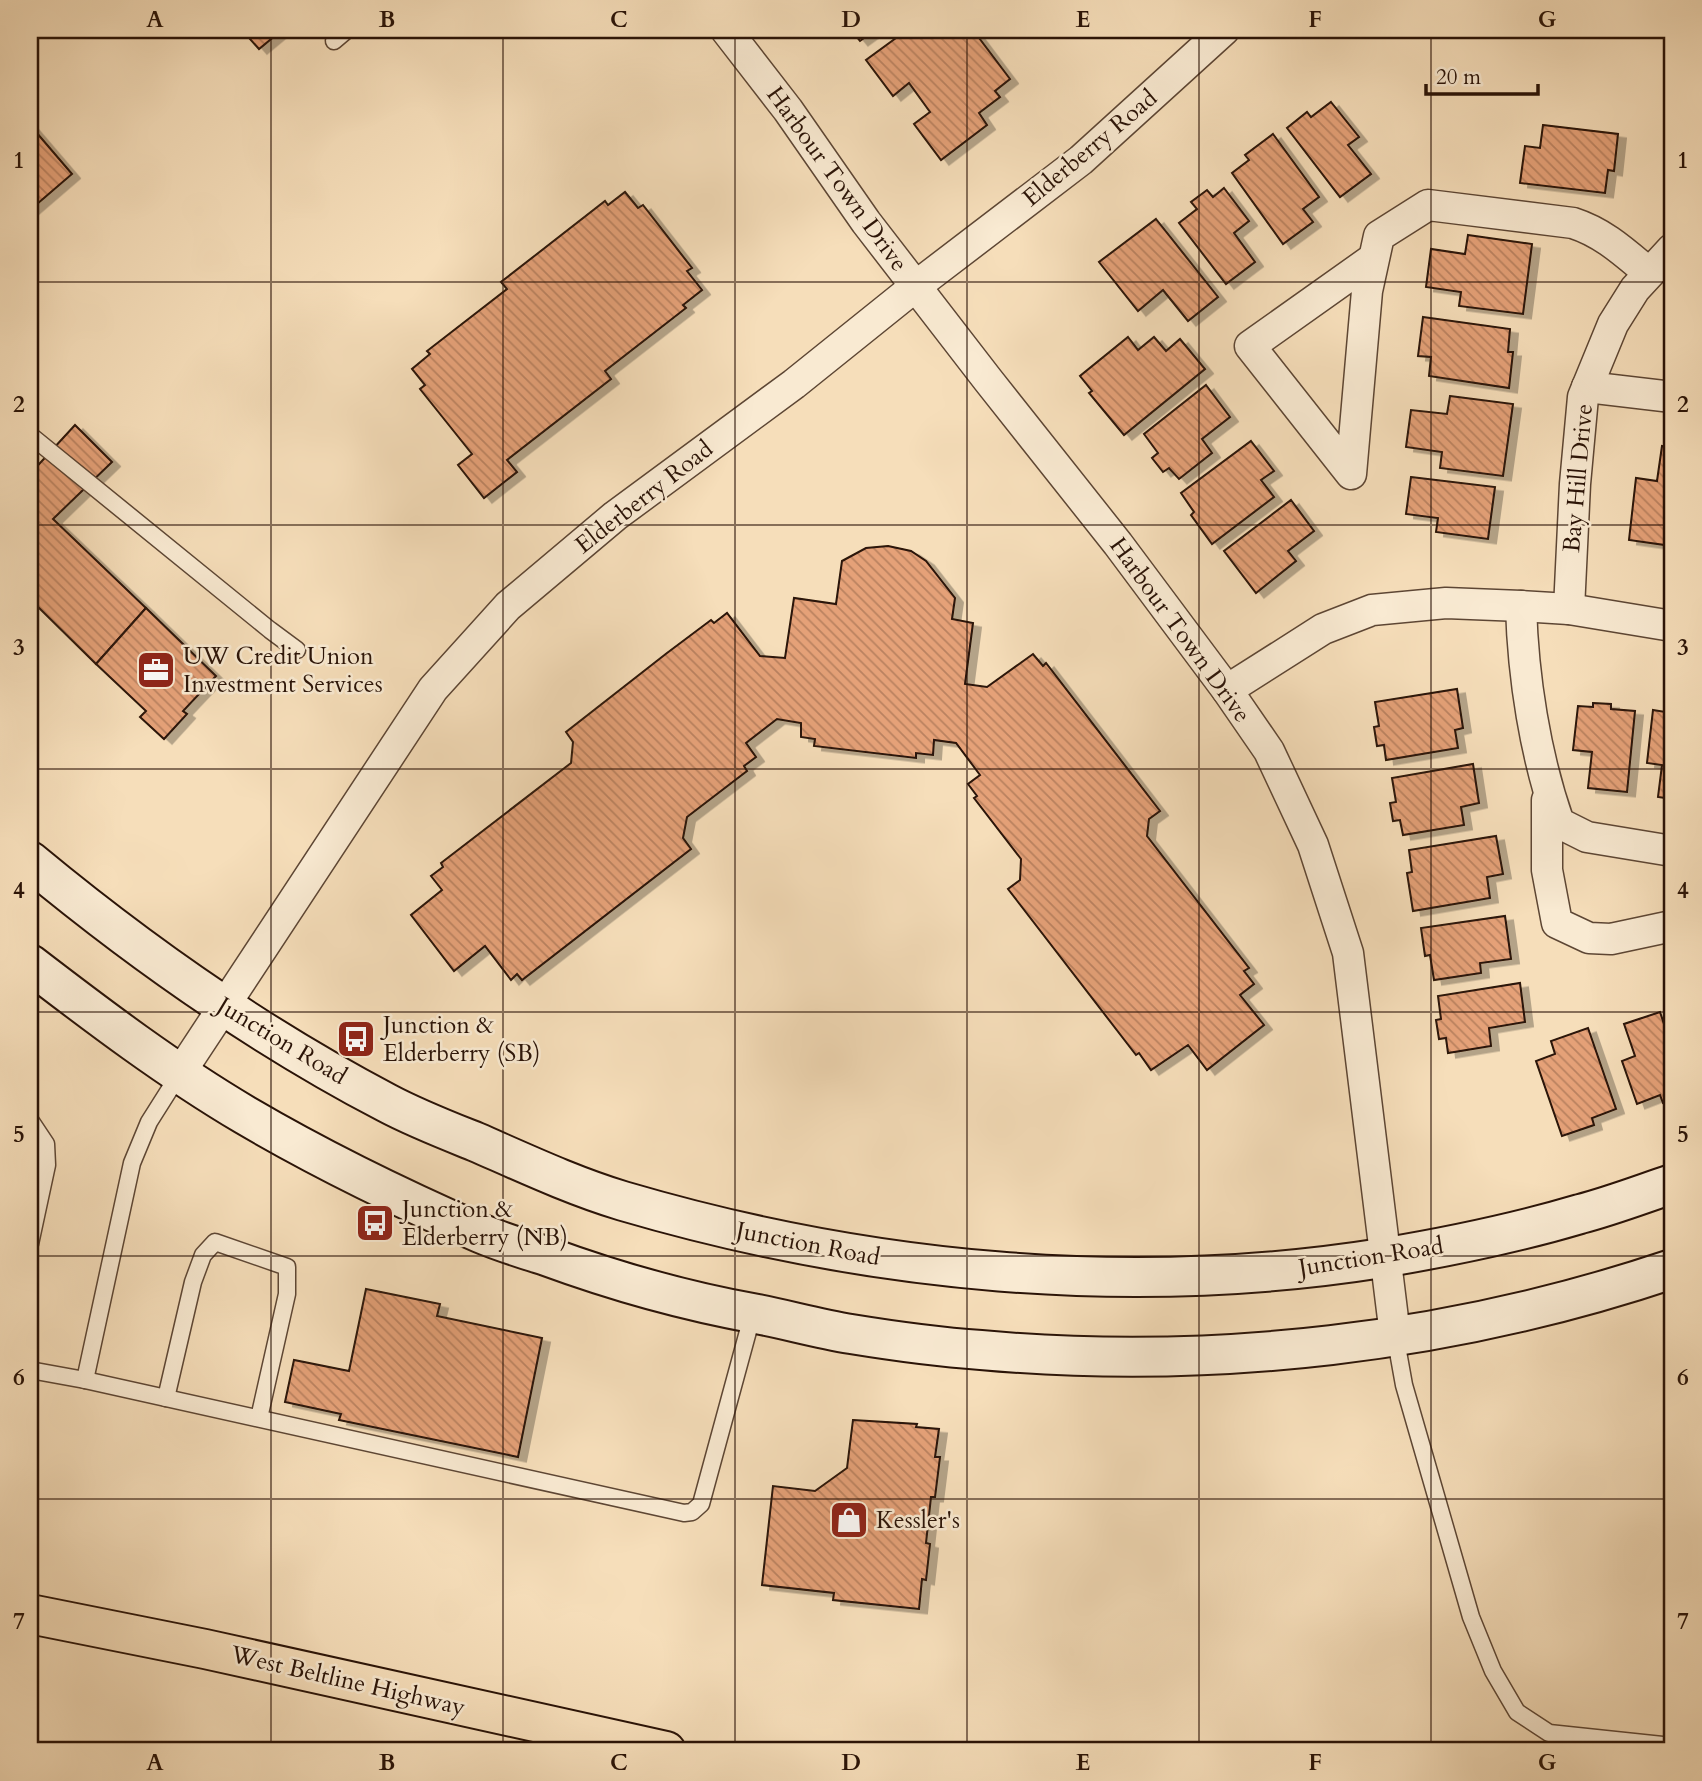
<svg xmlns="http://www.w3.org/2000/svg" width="1702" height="1781" font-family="Cardo,serif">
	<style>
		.building { fill: url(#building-back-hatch); stroke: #2a1307; stroke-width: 2; filter: url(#shadow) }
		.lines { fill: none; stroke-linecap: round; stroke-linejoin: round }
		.lane-casing { stroke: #5d4634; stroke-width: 19 }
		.street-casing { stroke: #5d4634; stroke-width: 33 }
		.secondary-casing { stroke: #2a1307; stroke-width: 42 }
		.highway-casing { stroke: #2a1307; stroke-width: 42 }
		.lane { stroke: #f9ead2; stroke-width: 16 }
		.street { stroke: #f9ead2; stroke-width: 30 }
		.secondary { stroke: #f9ead2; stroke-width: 38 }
		.highway { stroke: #f6deba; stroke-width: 38 }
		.grid { fill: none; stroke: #2a1307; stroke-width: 2; stroke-opacity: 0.55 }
		.labels { text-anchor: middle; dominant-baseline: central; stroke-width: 5; stroke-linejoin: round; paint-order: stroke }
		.street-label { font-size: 24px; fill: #2a1307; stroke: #f9ead2 }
		.poi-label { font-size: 24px; fill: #2a1307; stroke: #f9ead2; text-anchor: start }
		.neatline { fill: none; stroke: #2a1307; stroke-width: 2.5 }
		.grid-label { font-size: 23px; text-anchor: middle; font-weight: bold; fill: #2a1307 }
	</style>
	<defs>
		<pattern id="building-back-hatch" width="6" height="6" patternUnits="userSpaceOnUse" patternTransform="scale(1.75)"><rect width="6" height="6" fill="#e5a178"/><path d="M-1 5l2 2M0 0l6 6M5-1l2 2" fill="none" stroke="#ba8260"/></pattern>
		<filter id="shadow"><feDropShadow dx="8" dy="4.5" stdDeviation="0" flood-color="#0004"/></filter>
	</defs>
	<rect width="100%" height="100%" fill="#f6deba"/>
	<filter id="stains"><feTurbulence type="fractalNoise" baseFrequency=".00286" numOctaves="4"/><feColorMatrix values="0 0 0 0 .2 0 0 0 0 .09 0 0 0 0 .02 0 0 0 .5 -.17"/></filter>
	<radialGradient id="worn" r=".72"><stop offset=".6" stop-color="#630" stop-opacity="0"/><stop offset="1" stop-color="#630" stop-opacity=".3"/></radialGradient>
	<!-- building -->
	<g class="building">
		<polygon points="242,30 282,30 259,49"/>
		<polygon points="851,30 875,30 860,41"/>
		<polygon points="907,30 916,30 921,36 929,30 973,30 1010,79 995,91 1000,97 979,113 987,125 941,160 914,124 930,112 909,83 893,96 866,60"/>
		<polygon points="1331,102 1359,137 1348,145 1371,174 1340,197 1287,128 1307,112 1311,117"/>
		<polygon points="30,125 72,174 30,210"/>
		<polygon points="1543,125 1618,134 1614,171 1608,170 1605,193 1520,183 1525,146 1540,148"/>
		<polygon points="1273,134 1319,197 1303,209 1313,222 1283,244 1232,173 1249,160 1245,155"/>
		<polygon points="1224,188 1249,221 1234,233 1255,262 1226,284 1179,223 1197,209 1191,202 1207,190 1213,197"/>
		<polygon points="625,192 638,208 643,205 692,268 687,271 702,290 683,305 686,308 605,371 611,379 507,460 517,472 484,498 458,465 472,454 420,389 425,385 412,369 430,354 427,351 507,289 501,282 605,201 608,205"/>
		<polygon points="1156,219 1218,297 1188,321 1163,290 1138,311 1099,262"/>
		<polygon points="1468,235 1532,244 1523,314 1459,306 1461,292 1426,287 1431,249 1465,254"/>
		<polygon points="1423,317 1510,329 1508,352 1513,352 1509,388 1429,376 1431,357 1418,356"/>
		<polygon points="1128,337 1138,350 1154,337 1166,351 1180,339 1205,369 1124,435 1089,393 1092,391 1080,376"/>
		<polygon points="1206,385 1230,417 1202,439 1212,453 1179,479 1169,468 1163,472 1152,458 1158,453 1144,434"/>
		<polygon points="1450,396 1513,404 1503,476 1440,468 1442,452 1406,447 1411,410 1447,414"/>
		<polygon points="75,425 112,462 53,519 146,608 96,664 30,599 30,474"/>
		<polygon points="1251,441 1274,471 1261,480 1274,497 1212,544 1191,515 1194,512 1181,493"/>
		<polygon points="1662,446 1672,448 1672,546 1629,540 1636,478 1657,481"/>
		<polygon points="1411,477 1495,487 1488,539 1436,532 1438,518 1406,514"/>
		<polygon points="1291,500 1314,531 1288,551 1296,561 1256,593 1224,551"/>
		<polygon points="888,546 911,551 926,561 955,598 952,619 973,623 965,684 987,687 1033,654 1043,666 1046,663 1160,811 1149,819 1147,836 1249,968 1244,971 1254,984 1240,995 1264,1025 1207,1070 1188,1045 1151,1070 1139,1053 1136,1055 1008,889 1020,880 1021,859 974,798 977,796 968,784 980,775 956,743 934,740 933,755 916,753 916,758 814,746 815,739 801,737 801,723 777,719 746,743 756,757 744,766 747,771 687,817 683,838 691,849 522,980 517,974 511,980 485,946 454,971 411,915 442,890 431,876 443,867 441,863 571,763 573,742 566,732 667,653 711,620 714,623 727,613 760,656 785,658 794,598 836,604 842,561 866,548"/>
		<polygon points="146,608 216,676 183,711 187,714 164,739 140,717 146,711 96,664"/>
		<polygon points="1457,689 1463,728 1455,730 1458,748 1386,760 1384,745 1377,746 1374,727 1379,726 1375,702"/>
		<polygon points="1593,703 1611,704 1611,709 1635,711 1627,792 1588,788 1592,752 1573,750 1578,706 1593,707"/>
		<polygon points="1653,710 1672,713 1672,799 1658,797 1662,765 1647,763"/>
		<polygon points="1473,764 1479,803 1461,807 1464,825 1403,835 1400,820 1393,821 1390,803 1396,802 1392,778"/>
		<polygon points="1496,836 1503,874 1487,877 1490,898 1413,911 1407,873 1412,872 1409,850"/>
		<polygon points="1505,916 1511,959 1480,963 1481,973 1434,980 1430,955 1425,956 1421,928"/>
		<polygon points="1520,983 1525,1022 1489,1028 1491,1046 1448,1053 1446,1038 1439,1039 1436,1020 1441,1019 1438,996"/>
		<polygon points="1660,1012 1672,1048 1672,1100 1663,1103 1660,1095 1637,1104 1622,1061 1635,1056 1624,1024"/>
		<polygon points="1588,1028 1616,1109 1592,1118 1594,1125 1562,1136 1536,1061 1555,1054 1551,1041"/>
		<polygon points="366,1289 440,1304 437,1316 542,1338 518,1457 339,1420 341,1414 285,1402 294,1360 349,1371"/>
		<polygon points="853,1420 917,1424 916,1427 939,1429 935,1457 940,1457 935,1497 931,1497 926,1543 930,1544 926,1580 922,1579 919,1609 833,1600 834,1593 762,1585 773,1486 815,1491 847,1468"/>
	</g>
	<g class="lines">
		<defs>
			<g id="lane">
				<polyline points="334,41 347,30"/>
				<polyline points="30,435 270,630 297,650"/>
				<polyline points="30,1120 46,1144 47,1165 30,1244"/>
				<polyline points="1395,1335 1404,1385 1471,1617 1493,1671 1517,1712 1549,1733 1672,1746"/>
				<polyline points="30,1370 85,1380 684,1513 692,1512 701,1504 753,1313"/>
				<polyline points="85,1380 132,1163 149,1122 180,1073"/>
				<polyline points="166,1398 193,1282 203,1255 215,1242 287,1267 287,1294 259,1418"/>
			</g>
			<g id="street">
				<polyline points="726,30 788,110 866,222 988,380 1118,544 1227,690 1269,751 1313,845 1348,953 1395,1335"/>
				<path d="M 1374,258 L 1250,346 L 1351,474 L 1367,291 L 1379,236 L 1428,205 L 1573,223 C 1604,233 1625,253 1649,273"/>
				<polyline points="1587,387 1672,397"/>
				<path d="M 1521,606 C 1523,677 1535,755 1559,823 L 1587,837 L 1672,851"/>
				<polyline points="1569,609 1575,484 1583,397 1613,324 1635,289 1672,249"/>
				<polyline points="1227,690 1323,629 1372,610 1446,603 1521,606 1569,609 1672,626"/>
				<polyline points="1547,800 1547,870 1557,923 1589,938 1611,939 1672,926"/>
				<polyline points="180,1073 433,689 508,606 615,516 794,384 916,286 1081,160 1224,30"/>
			</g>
			<g id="secondary">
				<path d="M 30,861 C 141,953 259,1036 387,1103 C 415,1118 446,1130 476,1142 C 524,1163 573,1186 623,1201 C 868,1273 1129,1298 1382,1258 C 1448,1247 1516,1233 1580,1214 C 1611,1206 1642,1194 1672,1184"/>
				<path d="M 30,964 C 99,1017 169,1070 245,1115 C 320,1159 400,1198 480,1233 C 501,1242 524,1249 546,1256 C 614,1281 685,1301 757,1314 C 788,1320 819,1329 851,1334 C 894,1341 938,1347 981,1350 C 1213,1371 1452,1343 1672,1269"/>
			</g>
			<polyline id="highway" points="30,1614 205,1649 666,1751"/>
		</defs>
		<!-- lane casing -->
		<use href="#lane" class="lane-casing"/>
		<!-- street casing -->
		<use href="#street" class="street-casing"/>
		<!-- secondary casing -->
		<use href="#secondary" class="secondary-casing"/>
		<!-- highway casing -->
		<use href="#highway" class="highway-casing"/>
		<!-- lane -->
		<use href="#lane" class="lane"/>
		<!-- street -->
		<use href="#street" class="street"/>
		<!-- secondary -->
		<use href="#secondary" class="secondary"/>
		<!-- highway -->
		<use href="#highway" class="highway"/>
	</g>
	<!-- grid -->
	<path class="grid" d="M 271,30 L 271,1751M 503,30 L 503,1751M 735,30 L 735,1751M 967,30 L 967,1751M 1199,30 L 1199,1751M 1431,30 L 1431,1751M 30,282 L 1672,282M 30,525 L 1672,525M 30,769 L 1672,769M 30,1012 L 1672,1012M 30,1256 L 1672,1256M 30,1499 L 1672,1499"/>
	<!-- icons -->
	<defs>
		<symbol id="office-square" viewBox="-11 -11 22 22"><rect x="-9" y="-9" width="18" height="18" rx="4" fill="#8f2418" stroke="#f9ead2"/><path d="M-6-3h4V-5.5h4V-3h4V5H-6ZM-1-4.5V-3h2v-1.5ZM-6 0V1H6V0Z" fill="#fff"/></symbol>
		<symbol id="bus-square" viewBox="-11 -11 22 22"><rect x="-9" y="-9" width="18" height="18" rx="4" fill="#8f2418" stroke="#f9ead2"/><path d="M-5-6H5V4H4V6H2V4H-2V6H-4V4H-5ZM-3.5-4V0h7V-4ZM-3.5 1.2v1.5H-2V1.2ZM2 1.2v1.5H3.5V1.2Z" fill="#fff"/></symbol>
		<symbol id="shop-square" viewBox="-11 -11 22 22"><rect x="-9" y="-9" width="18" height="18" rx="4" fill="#8f2418" stroke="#f9ead2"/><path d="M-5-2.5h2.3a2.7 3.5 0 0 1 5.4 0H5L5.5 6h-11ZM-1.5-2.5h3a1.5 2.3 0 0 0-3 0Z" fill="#fff"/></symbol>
	</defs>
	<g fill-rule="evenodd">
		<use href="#office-square" x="134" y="648" width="44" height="44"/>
		<use href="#bus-square" x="334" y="1017" width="44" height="44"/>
		<use href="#bus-square" x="353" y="1201" width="44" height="44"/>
		<use href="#shop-square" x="827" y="1498" width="44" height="44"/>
	</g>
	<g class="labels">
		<!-- street labels -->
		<g class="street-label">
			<text transform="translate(1090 148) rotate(-40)">Elderberry Road</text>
			<text transform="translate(837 179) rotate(54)">Harbour Town Drive</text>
			<text transform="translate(1578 478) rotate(-85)">Bay Hill Drive</text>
			<text transform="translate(644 497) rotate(-38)">Elderberry Road</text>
			<text transform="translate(1180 630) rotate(54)">Harbour Town Drive</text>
			<text transform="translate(282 1041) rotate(31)">Junction Road</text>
			<text transform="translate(808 1244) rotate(11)">Junction Road</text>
			<text transform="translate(1371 1257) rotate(-9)">Junction Road</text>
			<text transform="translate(348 1681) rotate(13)">West Beltline Highway</text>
		</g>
		<!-- poi labels -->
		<g class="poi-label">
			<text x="183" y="656">UW Credit Union<tspan x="183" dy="28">Investment Services</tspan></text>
			<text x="383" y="1025">Junction &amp;<tspan x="383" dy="28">Elderberry (SB)</tspan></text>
			<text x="402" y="1209">Junction &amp;<tspan x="402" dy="28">Elderberry (NB)</tspan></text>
			<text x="876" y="1520">Kessler's</text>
		</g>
	</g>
	<!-- margin -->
	<rect width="1702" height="1781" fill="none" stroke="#f6deba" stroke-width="77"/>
	<!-- scale -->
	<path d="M1426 84v10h112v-10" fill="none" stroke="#2a1307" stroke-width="3.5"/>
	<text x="1436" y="84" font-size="21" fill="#2a1307" stroke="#f9ead2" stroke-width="5" paint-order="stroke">20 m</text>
	<rect x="38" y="38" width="1626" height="1704" class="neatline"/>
	<g class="grid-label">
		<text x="155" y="27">A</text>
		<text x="387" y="27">B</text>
		<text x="619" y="27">C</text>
		<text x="851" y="27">D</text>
		<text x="1083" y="27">E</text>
		<text x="1315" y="27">F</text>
		<text x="1547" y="27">G</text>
		<text x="19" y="168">1</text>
		<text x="1683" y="168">1</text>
		<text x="19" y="412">2</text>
		<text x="1683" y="412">2</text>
		<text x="19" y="655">3</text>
		<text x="1683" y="655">3</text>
		<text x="19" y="898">4</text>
		<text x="1683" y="898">4</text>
		<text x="19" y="1142">5</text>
		<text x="1683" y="1142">5</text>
		<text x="19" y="1385">6</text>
		<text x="1683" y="1385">6</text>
		<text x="19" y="1629">7</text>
		<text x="1683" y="1629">7</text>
		<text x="155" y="1770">A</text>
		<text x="387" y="1770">B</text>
		<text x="619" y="1770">C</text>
		<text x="851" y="1770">D</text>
		<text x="1083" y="1770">E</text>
		<text x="1315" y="1770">F</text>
		<text x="1547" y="1770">G</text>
	</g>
	<rect width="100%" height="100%" filter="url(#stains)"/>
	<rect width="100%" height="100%" fill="url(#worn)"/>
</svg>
